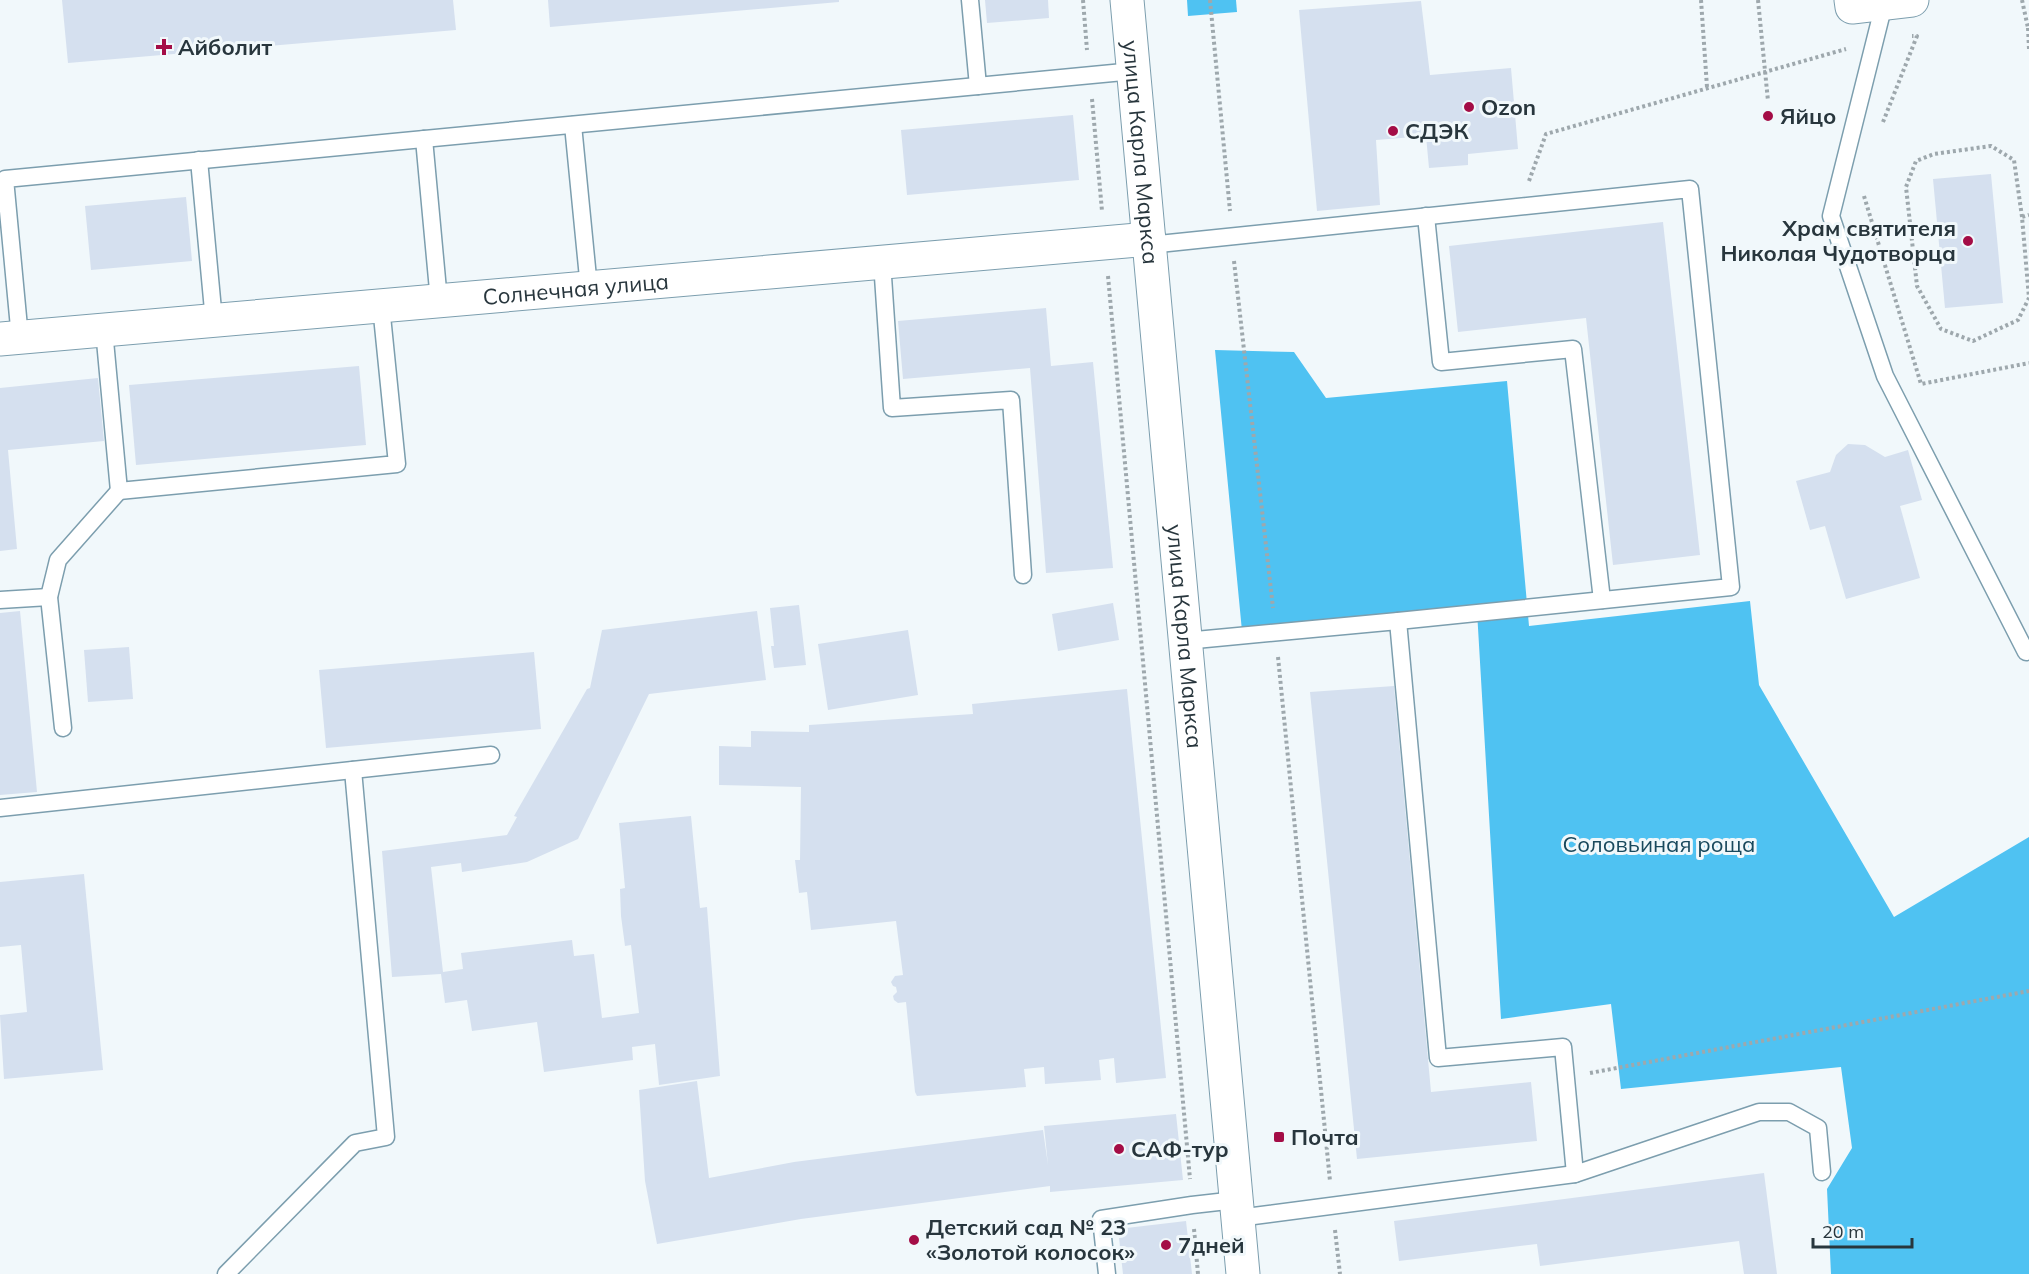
<svg xmlns="http://www.w3.org/2000/svg" width="2029" height="1274" font-family="Mulish,sans-serif">
	<style>
		.forest { fill: #4fc2f2 }
		.building { fill: #d5e0ef }
		.lines { fill: none; stroke-linecap: round; stroke-linejoin: round }
		.lane-casing { stroke: #7c9eae; stroke-width: 19 }
		.street-casing { stroke: #7c9eae; stroke-width: 35 }
		.secondary-casing { stroke: #7c9eae; stroke-width: 35 }
		.path { stroke: #9ea8ad; stroke-width: 4; stroke-dasharray: 3 3; stroke-linecap: butt }
		.lane { stroke: #fff; stroke-width: 16 }
		.street { stroke: #fff; stroke-width: 33 }
		.secondary { stroke: #fff; stroke-width: 33 }
		.poi-dot { fill: #a40d46; stroke: #f1f8fb; stroke-width: 2 }
		.labels { text-anchor: middle; dominant-baseline: central; stroke-width: 6; stroke-linejoin: round; paint-order: stroke }
		.poi-label { font-size: 22px; font-weight: bold; fill: #28363d; stroke: #f1f8fb; text-anchor: start }
		.street-label { font-size: 22px; fill: #28363d; stroke: #f1f8fb }
		.park-label { font-size: 22px; fill: #19495d; stroke: #f1f8fb }
	</style>
	<rect width="100%" height="100%" fill="#f1f8fb"/>
	<!-- forest -->
	<g class="forest">
		<polygon points="1187,0 1236,0 1237,12 1188,16"/>
		<polygon points="1215,350 1294,352 1326,398 1507,381 1529,626 1750,601 1759,685 1894,917 2029,837 2029,1274 1831,1274 1827,1189 1852,1148 1841,1067 1621,1089 1611,1004 1501,1019 1477,611 1242,631"/>
	</g>
	<!-- building -->
	<g class="building">
		<polygon points="62,0 453,0 456,30 68,63"/>
		<polygon points="548,0 839,0 839,2 550,27"/>
		<polygon points="985,0 1048,0 1049,18 987,23"/>
		<polygon points="1421,1 1430,75 1511,68 1518,149 1468,154 1468,165 1429,168 1426,136 1376,140 1380,205 1317,211 1299,10"/>
		<polygon points="1073,115 1079,180 907,195 901,130"/>
		<polygon points="1991,174 2003,303 1945,308 1933,179"/>
		<polygon points="186,197 192,261 91,270 85,206"/>
		<polygon points="1663,222 1700,555 1613,565 1586,318 1458,332 1449,246"/>
		<polygon points="1046,308 1051,366 1093,362 1113,568 1046,573 1030,368 903,379 898,321"/>
		<polygon points="359,366 366,445 136,465 129,385"/>
		<polygon points="98,378 104,441 8,450 17,549 0,551 0,388"/>
		<polygon points="1848,444 1865,445 1885,457 1908,450 1922,500 1900,506 1920,578 1846,599 1825,526 1810,530 1796,481 1830,472 1836,455"/>
		<polygon points="1113,603 1119,640 1058,651 1052,614"/>
		<polygon points="799,605 806,665 774,668 771,646 774,646 770,608"/>
		<polygon points="20,611 37,792 0,795 0,613"/>
		<polygon points="757,611 766,680 649,694 578,839 527,862 462,872 461,863 431,867 443,972 463,969 461,953 572,940 574,956 594,954 602,1018 639,1013 631,945 625,946 621,916 620,889 625,888 619,823 691,816 700,908 707,907 720,1076 659,1085 655,1044 632,1047 633,1060 544,1072 537,1022 472,1031 467,1000 445,1003 441,974 392,977 382,851 507,835 517,817 514,816 587,689 590,688 602,630"/>
		<polygon points="908,630 918,695 828,710 818,644"/>
		<polygon points="129,647 133,699 88,702 84,650"/>
		<polygon points="534,652 541,729 326,748 319,670"/>
		<polygon points="1394,686 1431,1092 1531,1082 1537,1141 1357,1159 1310,692"/>
		<polygon points="1127,689 1166,1078 1116,1083 1114,1058 1099,1060 1101,1080 1045,1084 1044,1067 1024,1069 1026,1087 917,1096 915,1092 906,1002 898,1003 894,1000 893,996 897,992 896,987 893,986 891,982 895,976 903,975 896,921 811,930 807,892 799,893 795,860 800,860 801,787 719,785 719,746 751,747 751,731 809,732 809,725 973,714 972,704"/>
		<polygon points="84,874 103,1070 4,1079 0,1015 27,1012 21,945 0,947 0,882"/>
		<polygon points="697,1081 709,1178 794,1162 1043,1130 1048,1165 1044,1126 1176,1114 1183,1180 1050,1192 1050,1186 801,1219 657,1244 645,1181 639,1090"/>
		<polygon points="1764,1173 1777,1274 1744,1274 1739,1241 1540,1266 1537,1244 1399,1261 1394,1221"/>
		<polygon points="1186,1221 1192,1274 1123,1274 1118,1229"/>
	</g>
	<g class="lines">
		<defs>
			<g id="lane">
				<polyline points="970,0 978,86"/>
				<polyline points="1884,4 1831,216 1885,376 2026,652"/>
				<polyline points="573,125 589,288"/>
				<polyline points="424,139 439,301"/>
				<polyline points="199,160 214,321"/>
				<polyline points="1426,216 1441,362 1573,349 1602,600"/>
				<polyline points="1149,245 1690,189 1731,587 1398,621"/>
				<polyline points="882,262 892,408 1011,400 1023,575"/>
				<polyline points="104,330 119,491 397,464 381,306"/>
				<polyline points="20,338 5,179 1134,71"/>
				<polyline points="0,600 49,597"/>
				<polyline points="1185,641 1398,621 1438,1058 1563,1047 1575,1174"/>
				<polyline points="63,728 49,597 58,560 119,491"/>
				<polyline points="0,808 491,755"/>
				<polyline points="1238,1218 1575,1174 1759,1112 1789,1112 1818,1128 1822,1172"/>
				<polyline points="226,1274 355,1143 386,1137 353,770"/>
				<polyline points="1107,1274 1101,1219 1192,1205 1236,1200"/>
			</g>
			<g id="street">
				<polyline points="1851,0 1852,7 1912,0"/>
				<path id="s1" d="M 0,339 L 1149,239"/>
			</g>
			<g id="secondary">
				<path id="s2" d="M 1127,0 L 1243,1274"/>
			</g>
		</defs>
		<!-- lane casing -->
		<use href="#lane" class="lane-casing"/>
		<!-- street casing -->
		<use href="#street" class="street-casing"/>
		<!-- secondary casing -->
		<use href="#secondary" class="secondary-casing"/>
		<!-- path -->
		<g class="path">
			<polyline points="1083,0 1087,50"/>
			<polyline points="1210,0 1230,211"/>
			<polyline points="1701,0 1707,87"/>
			<polyline points="1758,0 1768,101"/>
			<polyline points="2022,0 2028,28"/>
			<polyline points="2028,28 2029,49"/>
			<polyline points="1092,99 1102,211"/>
			<polyline points="1883,122 1917,36 1912,36"/>
			<polyline points="1529,181 1546,134 1846,49"/>
			<polyline points="1864,196 1921,384 2029,363"/>
			<polyline points="2022,217 2014,160 1991,146 1934,154 1916,161 1906,187 1917,286 1941,329 1973,341 2018,320 2029,298 2022,217 2029,215"/>
			<polyline points="1234,261 1273,608"/>
			<polyline points="1108,276 1190,1179"/>
			<polyline points="1278,657 1330,1181"/>
			<polyline points="1590,1073 2029,991"/>
			<polyline points="1194,1229 1198,1274"/>
			<polyline points="1335,1230 1340,1274"/>
		</g>
		<!-- lane -->
		<use href="#lane" class="lane"/>
		<!-- street -->
		<use href="#street" class="street"/>
		<!-- secondary -->
		<use href="#secondary" class="secondary"/>
	</g>
	<!-- markers -->
	<g class="poi-dot">
		<path d="M161 38h6v6h6v6h-6v6h-6v-6h-6v-6h6z"/>
		<circle cx="1469" cy="107" r="6"/>
		<circle cx="1768" cy="116" r="6"/>
		<circle cx="1393" cy="131" r="6"/>
		<circle cx="1968" cy="241" r="6"/>
		<rect x="1273" y="1131" width="12" height="12" rx="3"/>
		<circle cx="1119" cy="1149" r="6"/>
		<circle cx="914" cy="1240" r="6"/>
		<circle cx="1166" cy="1245" r="6"/>
	</g>
	<g class="labels">
		<!-- poi labels -->
		<g class="poi-label">
			<text x="178" y="47">Айболит</text>
			<text x="1481" y="107">Ozon</text>
			<text x="1780" y="116">Яйцо</text>
			<text x="1405" y="131">СДЭК</text>
			<text x="1956" y="228" text-anchor="end">Храм святителя<tspan x="1956" dy="25">Николая Чудотворца</tspan></text>
			<text x="1291" y="1137">Почта</text>
			<text x="1131" y="1149">САФ-тур</text>
			<text x="926" y="1227">Детский сад № 23<tspan x="926" dy="25">«Золотой колосок»</tspan></text>
			<text x="1178" y="1245">7дней</text>
		</g>
		<!-- street labels -->
		<g class="street-label">
			<text stroke="none"><textPath href="#s2" startOffset="153">улица Карла Маркса</textPath></text>
			<text stroke="none"><textPath href="#s1" startOffset="578">Солнечная улица</textPath></text>
			<text stroke="none"><textPath href="#s2" startOffset="639">улица Карла Маркса</textPath></text>
		</g>
		<!-- park labels -->
		<g class="park-label">
			<text x="1659" y="844">Соловьиная роща</text>
		</g>
	</g>
	<!-- scale -->
	<path d="M1813 1238v9h99v-9" fill="none" stroke="#28363d" stroke-width="3"/>
	<text x="1822" y="1238" font-size="18" fill="#28363d" stroke="#f1f8fb" stroke-width="4.5" paint-order="stroke">20 m</text>
</svg>
